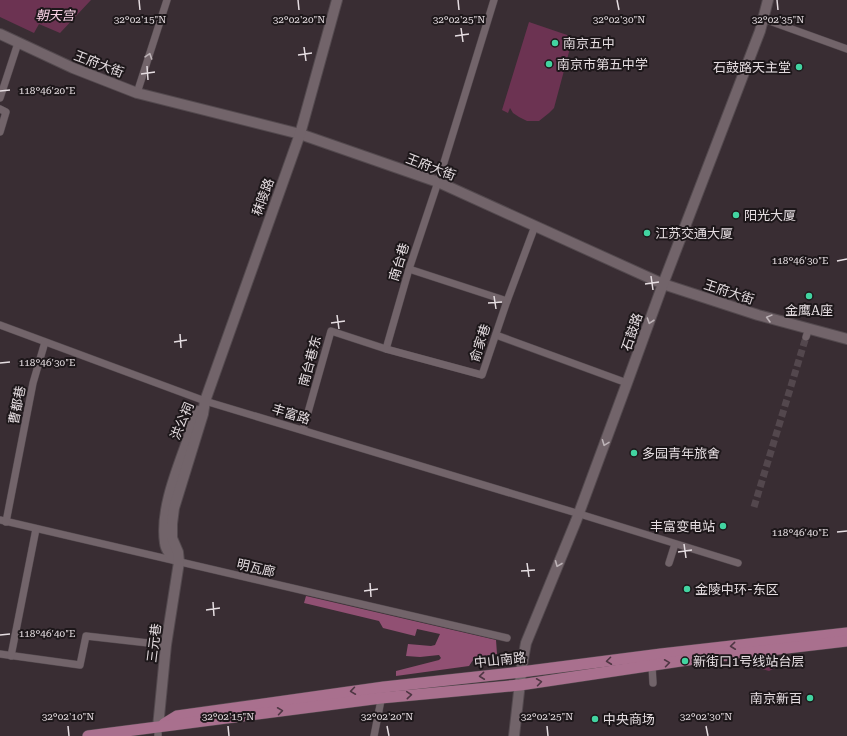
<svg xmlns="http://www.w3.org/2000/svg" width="847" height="736" font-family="'Roboto Serif','Noto Sans SC',serif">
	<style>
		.green { fill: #6c3352 }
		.forest { fill: #915073 }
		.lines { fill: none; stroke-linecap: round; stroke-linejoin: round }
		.street-tunnel { stroke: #53474d; stroke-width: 7; stroke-dasharray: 7 3.5; stroke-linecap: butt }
		.street-casing { stroke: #53494e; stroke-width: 8 }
		.secondary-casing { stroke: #53494e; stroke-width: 12 }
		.primary-casing { stroke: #53494e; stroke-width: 12 }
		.street { stroke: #72646a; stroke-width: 7 }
		.secondary { stroke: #72646a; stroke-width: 10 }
		.primary { stroke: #a9708e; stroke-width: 11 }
		.oneway { stroke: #bdb3b7 }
		.oneway2 { stroke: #4e3643 }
		.ticks { fill: none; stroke: #e5dde1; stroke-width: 1.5 }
		.poi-dot { fill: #42d4a1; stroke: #1d171a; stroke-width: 1.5 }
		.labels { text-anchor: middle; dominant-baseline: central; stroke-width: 4; stroke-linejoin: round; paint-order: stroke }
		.park-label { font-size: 13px; font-style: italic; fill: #fcd4e8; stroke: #1d171a }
		.poi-label { font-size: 13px; fill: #e5dde1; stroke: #1d171a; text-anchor: start }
		.street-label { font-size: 13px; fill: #e5dde1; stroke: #1d171a }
		.ticks-label { font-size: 10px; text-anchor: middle; fill: #e5dde1; stroke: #1d171a; stroke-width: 4; stroke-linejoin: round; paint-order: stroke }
	</style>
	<rect width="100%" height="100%" fill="#392d33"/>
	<!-- green -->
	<g class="green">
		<polygon points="0,0 91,0 60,33 39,24 34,33 0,17"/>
		<polygon points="529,22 573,37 554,108 549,113 539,121 527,121 519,117 513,113 510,108 508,113 502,110"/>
		<polygon points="777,662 775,668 769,671 762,669 758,664"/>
	</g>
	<!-- forest -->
	<polygon class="forest" points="306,596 496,640 497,654 475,657 469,666 396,676 396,671 439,660 441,658 439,655 420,657 406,656 408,644 431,646 435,645 440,634 417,629 415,636 383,628 379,621 304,603"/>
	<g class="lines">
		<!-- street-tunnel -->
		<polyline class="street-tunnel" points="754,507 806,337"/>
		<defs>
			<g id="street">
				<polyline points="764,19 847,49"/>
				<polyline points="137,93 167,0"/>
				<polyline points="0,98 18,43"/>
				<polyline points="0,109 6,112 0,132"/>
				<polyline points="409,269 507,301"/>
				<polyline points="0,325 205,401 583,515 738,563"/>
				<polyline points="496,335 627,383"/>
				<polyline points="806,337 809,328"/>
				<polyline points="386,349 409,269 438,182 494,0"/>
				<polyline points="303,430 331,331 386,349 482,375 507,301 535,226"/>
				<polyline points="0,520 507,638"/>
				<polyline points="6,522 33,383 45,342"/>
				<polyline points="669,563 675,544"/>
				<polyline points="0,654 80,665 86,636 166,645"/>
				<polyline points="11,656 36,529"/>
				<polyline points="652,666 653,683"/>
				<polyline points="158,736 158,727"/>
				<polyline points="374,736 382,695"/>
			</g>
			<g id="secondary">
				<polyline points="0,34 73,68 137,93 300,134 438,182 663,284 758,315 847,339"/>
				<path d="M 179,562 C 173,557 166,552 165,543 C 160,510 177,470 188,439 C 191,430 193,419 198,411"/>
				<polyline points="158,727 166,645 179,562 178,552 172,538 172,524 174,508 203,414 205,401 300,134 337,0"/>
				<polyline points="514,736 522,665 526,643 576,521 627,383 663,284 760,31 768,0"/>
			</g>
			<g id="primary">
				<polyline points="164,724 177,716 384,687 521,672 661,654 847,633"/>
				<polyline points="88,736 381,698 520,685 694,659 847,641"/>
			</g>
		</defs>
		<!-- street casing -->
		<use href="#street" class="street-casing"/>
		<!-- secondary casing -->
		<use href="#secondary" class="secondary-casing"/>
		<!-- primary casing -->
		<use href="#primary" class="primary-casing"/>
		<!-- street -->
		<use href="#street" class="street"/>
		<!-- secondary -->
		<use href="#secondary" class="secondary"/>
		<!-- primary -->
		<use href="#primary" class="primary"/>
	</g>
	<!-- one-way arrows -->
	<defs><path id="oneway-chevron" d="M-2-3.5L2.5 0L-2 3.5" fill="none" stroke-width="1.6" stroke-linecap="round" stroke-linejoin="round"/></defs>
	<g class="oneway">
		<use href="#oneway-chevron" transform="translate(149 56) rotate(-72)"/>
		<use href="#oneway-chevron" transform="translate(769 318) rotate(-165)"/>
		<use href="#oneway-chevron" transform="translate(650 321) rotate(109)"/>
		<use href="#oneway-chevron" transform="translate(605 443) rotate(111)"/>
		<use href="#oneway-chevron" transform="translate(558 564) rotate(112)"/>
	</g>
	<g class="oneway2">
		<use href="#oneway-chevron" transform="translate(733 646) rotate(174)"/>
		<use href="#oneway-chevron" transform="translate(609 661) rotate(173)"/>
		<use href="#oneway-chevron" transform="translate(667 663) rotate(-8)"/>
		<use href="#oneway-chevron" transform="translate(482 676) rotate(174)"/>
		<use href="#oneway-chevron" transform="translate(539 682) rotate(-8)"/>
		<use href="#oneway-chevron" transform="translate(353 691) rotate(172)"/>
		<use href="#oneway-chevron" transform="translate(409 695) rotate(-5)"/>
		<use href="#oneway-chevron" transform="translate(280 711) rotate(-8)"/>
	</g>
	<!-- ticks -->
	<path class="ticks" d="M 139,0 L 140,10M 298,0 L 299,10M 458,0 L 459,10M 617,0 L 619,10M 777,0 L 778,10M 461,28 L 463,42M 455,36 L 469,34M 304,47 L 306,61M 298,55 L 312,53M 147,66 L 148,80M 141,74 L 155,72M 0,91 L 10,90M 837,261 L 847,259M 651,276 L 653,290M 645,284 L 659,282M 494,296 L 496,309M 488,303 L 502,302M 337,315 L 339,329M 331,323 L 345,321M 180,334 L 181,348M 174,342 L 187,340M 0,363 L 10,362M 837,532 L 847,531M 684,544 L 686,558M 678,552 L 692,550M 527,563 L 529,577M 521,571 L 535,570M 370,583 L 371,597M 364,591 L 378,589M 213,602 L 214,616M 206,610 L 220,608M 0,635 L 10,634M 68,726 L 69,736M 228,726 L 229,736M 387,726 L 389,736M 547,726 L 548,736M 706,726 L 708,736"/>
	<!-- markers -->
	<g class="poi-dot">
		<circle cx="555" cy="43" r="4"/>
		<circle cx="549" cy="64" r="4"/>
		<circle cx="799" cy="67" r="4"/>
		<circle cx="736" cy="215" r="4"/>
		<circle cx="647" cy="233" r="4"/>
		<circle cx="809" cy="296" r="4"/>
		<circle cx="634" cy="453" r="4"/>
		<circle cx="723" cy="526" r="4"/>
		<circle cx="687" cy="589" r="4"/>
		<circle cx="685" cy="661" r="4"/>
		<circle cx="810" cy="698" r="4"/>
		<circle cx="595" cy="719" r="4"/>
	</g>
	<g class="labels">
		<!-- park labels -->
		<g class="park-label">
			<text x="55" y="15">朝天宫</text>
		</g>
		<!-- poi labels -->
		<g class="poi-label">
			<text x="563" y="43">南京五中</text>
			<text x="557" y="64">南京市第五中学</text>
			<text x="791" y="67" text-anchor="end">石鼓路天主堂</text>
			<text x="744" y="215">阳光大厦</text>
			<text x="655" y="233">江苏交通大厦</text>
			<text x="809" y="310" text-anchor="middle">金鹰A座</text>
			<text x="642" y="453">多园青年旅舍</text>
			<text x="715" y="526" text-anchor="end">丰富变电站</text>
			<text x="695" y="589">金陵中环-东区</text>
			<text x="693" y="661">新街口1号线站台层</text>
			<text x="802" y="698" text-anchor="end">南京新百</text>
			<text x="603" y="719">中央商场</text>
		</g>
		<!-- street labels -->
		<g class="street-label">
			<text transform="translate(99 64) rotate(21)">王府大街</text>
			<text transform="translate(431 167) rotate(21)">王府大街</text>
			<text transform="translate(263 197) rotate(-70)">秣陵路</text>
			<text transform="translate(399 262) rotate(-73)">南台巷</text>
			<text transform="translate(729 292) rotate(18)">王府大街</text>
			<text transform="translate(632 332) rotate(-71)">石鼓路</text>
			<text transform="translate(480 343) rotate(-72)">俞家巷</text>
			<text transform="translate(310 361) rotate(-75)">南台巷东</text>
			<text transform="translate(17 405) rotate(-79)">曹都巷</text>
			<text transform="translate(291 414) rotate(17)">丰富路</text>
			<text transform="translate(182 421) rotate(-67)">洪公祠</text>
			<text transform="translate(256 568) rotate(13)">明瓦廊</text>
			<text transform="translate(154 643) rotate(-83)">三元巷</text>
			<text transform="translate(500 660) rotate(-6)">中山南路</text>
		</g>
	</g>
	<g class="ticks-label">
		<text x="140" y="23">32°02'15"N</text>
		<text x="299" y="23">32°02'20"N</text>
		<text x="459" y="23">32°02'25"N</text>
		<text x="619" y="23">32°02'30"N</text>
		<text x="778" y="23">32°02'35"N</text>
		<text x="47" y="94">118°46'20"E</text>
		<text x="800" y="264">118°46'30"E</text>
		<text x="47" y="366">118°46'30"E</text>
		<text x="800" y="536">118°46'40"E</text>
		<text x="47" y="637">118°46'40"E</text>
		<text x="68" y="720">32°02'10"N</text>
		<text x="228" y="720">32°02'15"N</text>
		<text x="387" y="720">32°02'20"N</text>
		<text x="547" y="720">32°02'25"N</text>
		<text x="706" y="720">32°02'30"N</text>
	</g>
</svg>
